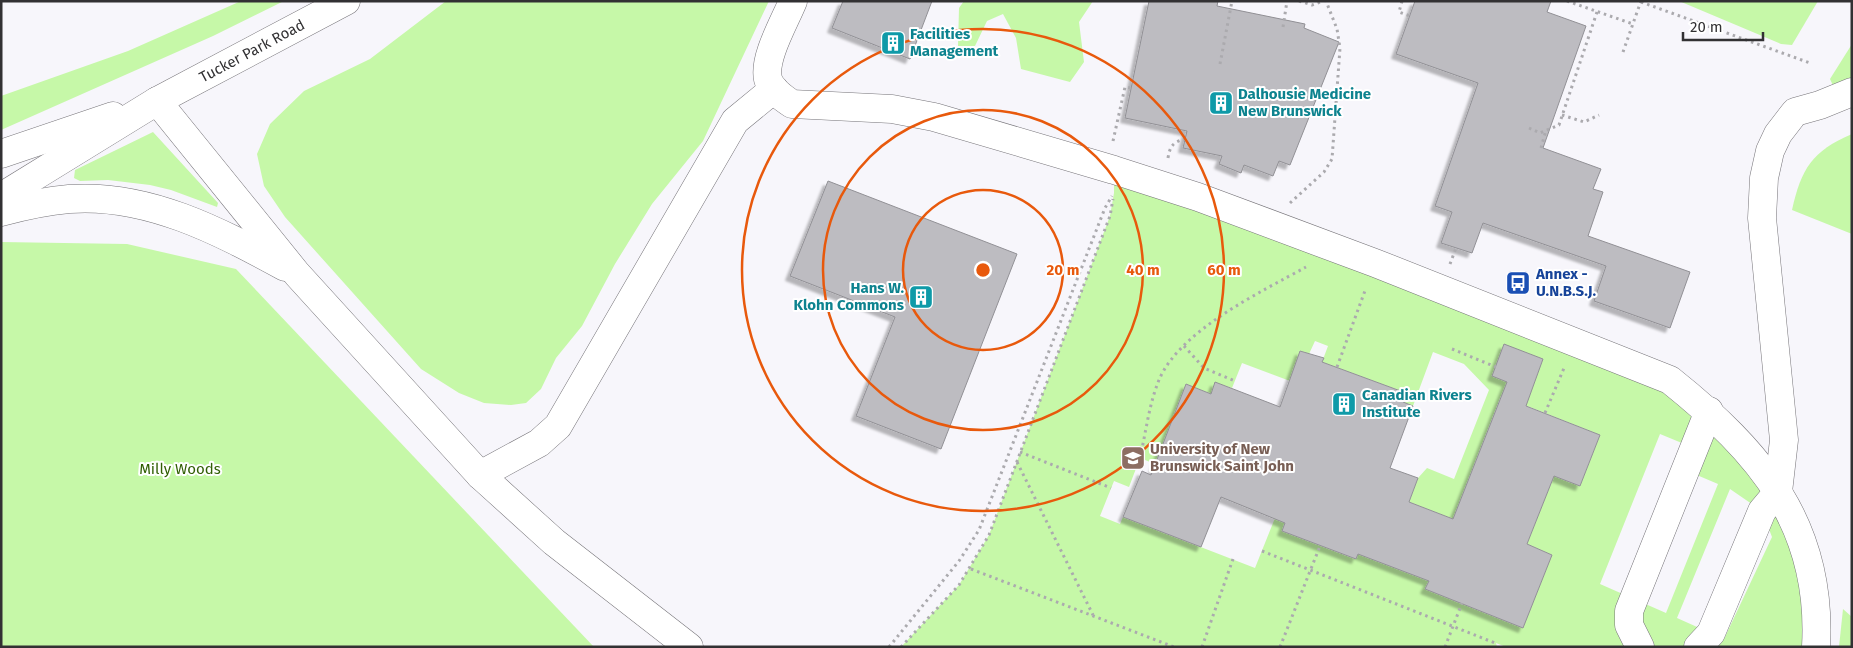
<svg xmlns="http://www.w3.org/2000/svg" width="1853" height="648" font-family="'Fira Sans',sans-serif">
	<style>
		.green { fill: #c6f8a8; fill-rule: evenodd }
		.building { fill: #bdbcc1; stroke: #919095; filter: url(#shadow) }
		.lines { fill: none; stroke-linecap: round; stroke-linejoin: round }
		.minor-casing { stroke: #767479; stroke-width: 29 }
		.path { stroke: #abaaae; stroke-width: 3; stroke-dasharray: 2.5 4; stroke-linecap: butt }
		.minor { stroke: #fff; stroke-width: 28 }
		.ring { fill: none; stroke: #e8590c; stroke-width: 2.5 }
		.labels { text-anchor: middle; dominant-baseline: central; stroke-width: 4; stroke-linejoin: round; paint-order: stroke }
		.culture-label { font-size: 15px; font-weight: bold; fill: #0d838f; stroke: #fff; text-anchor: start }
		.street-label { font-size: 15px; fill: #323133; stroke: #fff }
		.transit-label { font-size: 15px; font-weight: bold; fill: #164399; stroke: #fff; text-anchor: start }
		.education-label { font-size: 15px; font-weight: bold; fill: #785e54; stroke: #fff; text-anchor: start }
		.park-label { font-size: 15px; fill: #315f04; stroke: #fff }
		.centre { fill: #e8590c; stroke: #fff; stroke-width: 2.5 }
		.ring-label { font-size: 15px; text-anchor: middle; font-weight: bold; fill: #e8590c; stroke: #fff; stroke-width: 4; stroke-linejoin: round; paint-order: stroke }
	</style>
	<defs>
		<filter id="shadow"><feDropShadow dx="-4.5" dy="4.5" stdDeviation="1" flood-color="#0004"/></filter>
	</defs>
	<rect width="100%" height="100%" fill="#f7f6fb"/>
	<!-- green -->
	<g class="green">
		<polygon points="241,1 284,1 213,36 1,130 1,96 128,51"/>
		<polygon points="446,1 769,1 703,141 652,204 615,264 582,326 556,358 541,389 526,403 511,405 484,403 459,393 421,369 285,217 264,186 257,154 270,124 304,91 370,59"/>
		<polygon points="964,1 1093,1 1079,22 1084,62 1070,82 1021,69 1016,38 1003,14 987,21 975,46 958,46 959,8"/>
		<polygon points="1679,1 1818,1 1792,45 1781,44"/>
		<polygon points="1852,44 1852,85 1836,92 1830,79"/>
		<polygon points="153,132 218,203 217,207 171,190 150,185 108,180 80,181 74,178 75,170"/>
		<path d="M 1852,134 L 1852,234 L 1792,210 C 1801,169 1812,151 1852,134 Z"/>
		<path d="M 1114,170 L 1644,368 L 1778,492 L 1816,647 L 1506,647 L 1496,643 L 1497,647 L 901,647 L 959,585 L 989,535 L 1110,216 L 1114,193 ZM 1315,341 L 1328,346 L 1322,362 L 1406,393 L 1403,402 L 1413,406 L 1433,352 L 1464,364 L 1489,390 L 1454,479 L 1427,468 L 1418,478 L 1409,502 L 1453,519 L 1501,396 L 1515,385 L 1493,376 L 1504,345 L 1543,359 L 1531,390 L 1517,402 L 1600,435 L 1580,486 L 1554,476 L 1527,544 L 1552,555 L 1523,628 L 1425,589 L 1429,581 L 1358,554 L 1355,559 L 1282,531 L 1285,522 L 1275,518 L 1255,568 L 1123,517 L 1120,524 L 1100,516 L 1114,481 L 1129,487 L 1140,458 L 1155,464 L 1186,384 L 1211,394 L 1216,383 L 1232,388 L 1242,363 L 1290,381 L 1300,351 L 1309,354 ZM 1660,434 L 1694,448 L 1685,470 L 1718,484 L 1666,613 L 1600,584 ZM 1730,489 L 1762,511 L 1772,537 L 1724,639 L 1677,618 Z"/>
		<polygon points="1,242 127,244 236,269 594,647 1,647"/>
		<polygon points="1843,609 1852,617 1852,647 1839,647"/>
	</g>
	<!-- building -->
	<g class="building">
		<polygon points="843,1 932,1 910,59 832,28"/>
		<polygon points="1149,1 1218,1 1217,6 1305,24 1304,28 1339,42 1290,165 1279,161 1273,176 1244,165 1241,173 1219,164 1222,156 1183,148 1187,131 1125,118"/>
		<polygon points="1415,1 1551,1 1547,12 1586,26 1543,148 1601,169 1593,189 1603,192 1588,236 1690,272 1670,328 1594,301 1606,266 1483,223 1472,253 1441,243 1452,212 1435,206 1478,83 1396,54"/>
		<polygon points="828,181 1017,254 941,449 856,416 895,317 790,276"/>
		<polygon points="1504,344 1543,359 1526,406 1600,435 1580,486 1554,476 1527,544 1552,555 1523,628 1425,589 1429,581 1358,554 1356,559 1282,531 1285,523 1221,497 1201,547 1123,517 1142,471 1151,475 1186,384 1211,394 1215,382 1280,407 1300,351 1324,358 1322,362 1406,393 1403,402 1413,406 1390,468 1418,478 1409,502 1453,519 1507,382 1492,376"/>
	</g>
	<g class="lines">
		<defs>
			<g id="minor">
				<path d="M 793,1 C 785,21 763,58 768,79 C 771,90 783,98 792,104 L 892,109 L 934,117 L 1114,170 L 1198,197 L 1375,263 L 1670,380 C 1760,452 1823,525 1816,647"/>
				<polyline points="157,101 297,274 480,475 554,542 689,647"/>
				<polyline points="1,154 113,116"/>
				<polyline points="1,197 157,101 346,1"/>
				<path d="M 1,212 C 23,206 46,201 69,199 C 147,193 219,231 285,267"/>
				<polyline points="480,475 539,443 558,426 735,121 774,89"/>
				<polyline points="1640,647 1629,625 1629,611 1709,411"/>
				<polyline points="1698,647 1711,633 1762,511 1778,492 1784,440 1762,218 1764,178 1770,151 1778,134 1795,112 1820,105 1852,92"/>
			</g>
		</defs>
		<!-- minor casing -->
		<use href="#minor" class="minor-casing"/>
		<!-- path -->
		<g class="path">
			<polyline points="1299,1 1312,5 1323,1"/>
			<polyline points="1402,1 1399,12 1410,16"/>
			<polyline points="1567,1 1633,24"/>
			<polyline points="1641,2 1810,63"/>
			<polyline points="1283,27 1287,1"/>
			<polyline points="1623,52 1641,1"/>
			<polyline points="1220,64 1232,1"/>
			<polyline points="1562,115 1584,122 1599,115"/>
			<polyline points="1529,128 1540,133 1559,125 1597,12"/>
			<polyline points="1113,141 1125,87 1131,88"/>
			<polyline points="1541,148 1546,130"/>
			<path d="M 1168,158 C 1170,146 1173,142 1185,139"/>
			<polyline points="1290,203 1324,172 1332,159 1340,48 1337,29 1326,1"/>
			<polyline points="1450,264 1456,248"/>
			<polyline points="1184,346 1204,368 1235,381"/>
			<polyline points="1452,349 1496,367"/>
			<polyline points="1337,367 1366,288"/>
			<polyline points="1545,413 1564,368"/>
			<polyline points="1020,452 1111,488"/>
			<path d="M 1140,458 C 1146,432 1149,404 1159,380 C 1180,330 1261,292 1306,267"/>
			<polyline points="1017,462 1093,615"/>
			<polyline points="1262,551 1495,643"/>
			<polyline points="971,569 1174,647"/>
			<polyline points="889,647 959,561 979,530 1105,208 1112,196"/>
			<polyline points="901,647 959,585 989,535 1110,216 1113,199"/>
			<polyline points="1202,647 1233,559"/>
			<polyline points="1280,647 1320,546"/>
			<polyline points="1445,647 1462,603"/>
		</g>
		<!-- minor -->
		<use href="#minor" class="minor"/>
	</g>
	<!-- distance rings -->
	<g class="ring">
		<circle cx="983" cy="270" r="80"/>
		<circle cx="983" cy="270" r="160"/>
		<circle cx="983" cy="270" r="241"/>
	</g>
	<!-- icons -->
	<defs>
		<symbol id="building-square" viewBox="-11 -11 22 22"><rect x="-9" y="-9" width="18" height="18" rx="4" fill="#0f9aa8" stroke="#fff"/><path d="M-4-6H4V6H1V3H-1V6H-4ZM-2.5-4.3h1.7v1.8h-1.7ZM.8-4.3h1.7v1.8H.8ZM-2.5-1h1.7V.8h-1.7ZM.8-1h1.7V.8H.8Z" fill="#fff"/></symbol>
		<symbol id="bus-square" viewBox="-11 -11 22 22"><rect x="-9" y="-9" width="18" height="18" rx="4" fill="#1a4fb4" stroke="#fff"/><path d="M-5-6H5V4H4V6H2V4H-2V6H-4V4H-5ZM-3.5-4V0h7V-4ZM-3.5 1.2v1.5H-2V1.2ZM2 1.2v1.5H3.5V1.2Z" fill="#fff"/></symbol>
		<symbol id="university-square" viewBox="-11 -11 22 22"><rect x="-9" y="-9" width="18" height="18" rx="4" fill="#8d6e63" stroke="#fff"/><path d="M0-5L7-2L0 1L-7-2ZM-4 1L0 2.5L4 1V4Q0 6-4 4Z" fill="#fff"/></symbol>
	</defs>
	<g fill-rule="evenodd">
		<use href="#building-square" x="879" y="29" width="28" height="28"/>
		<use href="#building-square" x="1207" y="89" width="28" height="28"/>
		<use href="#bus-square" x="1504" y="269" width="28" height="28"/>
		<use href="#building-square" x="907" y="283" width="28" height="28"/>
		<use href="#building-square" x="1330" y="390" width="28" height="28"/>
		<use href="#university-square" x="1119" y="444" width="28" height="28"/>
	</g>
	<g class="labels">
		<!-- culture labels -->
		<g class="culture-label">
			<text x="910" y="34">Facilities<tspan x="910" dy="17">Management</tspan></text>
			<text x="1238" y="94">Dalhousie Medicine<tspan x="1238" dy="17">New Brunswick</tspan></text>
			<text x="904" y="288" text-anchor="end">Hans W.<tspan x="904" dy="17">Klohn Commons</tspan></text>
			<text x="1362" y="395">Canadian Rivers<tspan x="1362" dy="17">Institute</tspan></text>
		</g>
		<!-- street labels -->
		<g class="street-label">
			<text transform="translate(252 51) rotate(-28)">Tucker Park Road</text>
		</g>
		<!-- transit labels -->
		<g class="transit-label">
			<text x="1536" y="274">Annex -<tspan x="1536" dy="17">U.N.B.S.J.</tspan></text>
		</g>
		<!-- education labels -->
		<g class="education-label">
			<text x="1150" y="449">University of New<tspan x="1150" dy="17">Brunswick Saint John</tspan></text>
		</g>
		<!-- park labels -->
		<g class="park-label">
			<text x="180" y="469">Milly Woods</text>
		</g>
	</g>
	<circle cx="983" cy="270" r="8" class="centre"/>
	<g class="ring-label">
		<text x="1063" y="275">20 m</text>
		<text x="1143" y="275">40 m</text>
		<text x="1224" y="275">60 m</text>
	</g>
	<!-- border -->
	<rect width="1853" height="648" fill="none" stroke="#323133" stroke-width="5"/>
	<!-- scale -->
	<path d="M1683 32v8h80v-8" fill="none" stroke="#323133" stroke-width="2.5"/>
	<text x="1690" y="32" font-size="15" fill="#323133" stroke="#ffffff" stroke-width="4" paint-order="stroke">20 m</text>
</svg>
